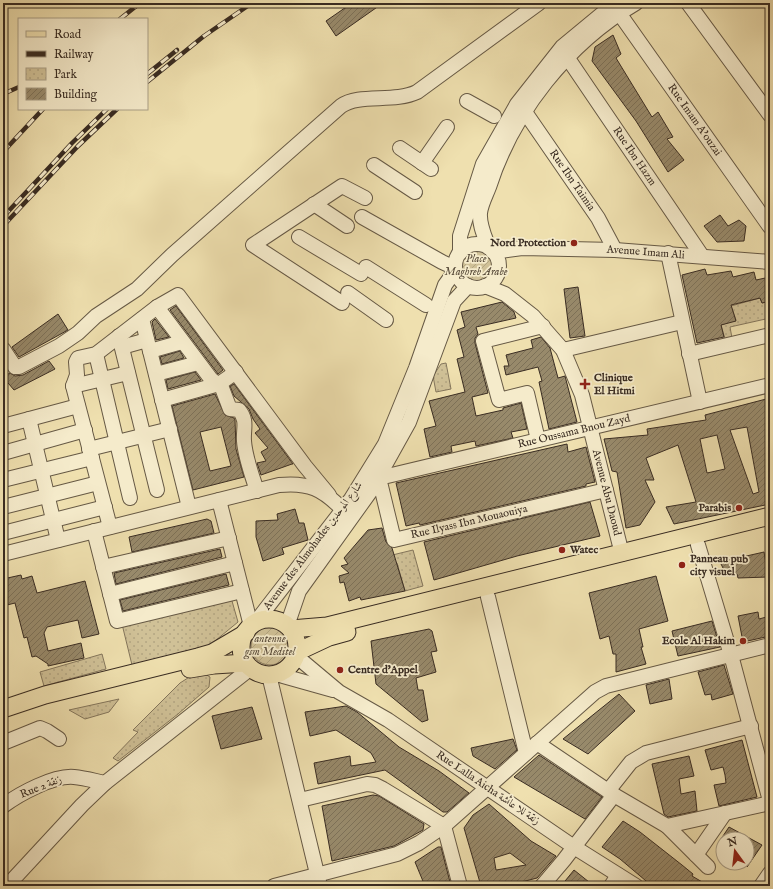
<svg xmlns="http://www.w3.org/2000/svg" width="773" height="889" font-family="'IM FELL English',Amiri,serif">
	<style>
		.park { fill: url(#park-dots); stroke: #84765c }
		.garden { fill: url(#garden-furrows); stroke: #84765c }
		.building { fill: url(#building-hatch); stroke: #392c22; fill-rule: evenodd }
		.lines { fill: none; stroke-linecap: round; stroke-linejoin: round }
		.minor-casing { stroke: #665945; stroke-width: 16 }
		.major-casing { stroke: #392c22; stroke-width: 19 }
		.minor { stroke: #f5ebcb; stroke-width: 14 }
		.major { stroke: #efe0af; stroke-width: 17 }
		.rail-casing { stroke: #392c22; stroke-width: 4.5 }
		.rail { stroke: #f5ebcb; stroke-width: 3; stroke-dasharray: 9; stroke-linecap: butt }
		.poi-dot { fill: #8f2418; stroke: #f5ebcb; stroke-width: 1.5 }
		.labels { text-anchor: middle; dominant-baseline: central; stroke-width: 3.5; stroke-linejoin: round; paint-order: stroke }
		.street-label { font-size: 11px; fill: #392c22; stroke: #f5ebcb }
		.poi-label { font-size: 11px; font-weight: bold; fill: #392c22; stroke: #f5ebcb; text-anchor: start }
		.park-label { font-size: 11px; font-style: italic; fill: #574a39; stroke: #f5ebcb }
	</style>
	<defs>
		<pattern id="park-dots" width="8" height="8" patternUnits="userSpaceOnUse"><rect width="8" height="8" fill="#d0c197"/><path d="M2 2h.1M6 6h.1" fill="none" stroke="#b3a682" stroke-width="1.8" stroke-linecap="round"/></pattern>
		<pattern id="garden-furrows" width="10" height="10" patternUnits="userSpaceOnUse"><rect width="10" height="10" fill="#d0c197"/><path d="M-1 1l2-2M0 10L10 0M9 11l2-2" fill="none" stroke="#b3a682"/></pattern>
		<pattern id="building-hatch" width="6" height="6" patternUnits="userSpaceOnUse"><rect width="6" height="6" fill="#988a6b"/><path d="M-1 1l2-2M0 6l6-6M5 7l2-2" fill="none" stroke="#7d7158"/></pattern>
	</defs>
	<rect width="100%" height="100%" fill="#efe0af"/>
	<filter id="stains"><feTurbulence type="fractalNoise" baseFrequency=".005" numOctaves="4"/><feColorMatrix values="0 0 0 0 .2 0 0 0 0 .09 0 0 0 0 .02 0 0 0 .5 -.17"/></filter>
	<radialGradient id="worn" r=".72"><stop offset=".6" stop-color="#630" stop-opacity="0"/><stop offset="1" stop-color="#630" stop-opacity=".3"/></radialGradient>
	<!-- park -->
	<g class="park">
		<polygon points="760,298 762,303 770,301 770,318 730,327 732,338 725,339 721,325 736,320 731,306"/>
		<polygon points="446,363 451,389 436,392 433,376 441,364"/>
		<polygon points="413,550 423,586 405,591 397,563 382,566 380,558"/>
		<polygon points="230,594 238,622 210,645 132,665 121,620"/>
		<polygon points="102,654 106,669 44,686 40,672"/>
		<polygon points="205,674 210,677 209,687 178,714 118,761 113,758 138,732 133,730 180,683 191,676"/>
		<polygon points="119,699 109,712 85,719 69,710"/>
	</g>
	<!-- garden -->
	<g class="garden">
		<circle cx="476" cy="265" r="16"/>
		<circle cx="270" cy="646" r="19"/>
	</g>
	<!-- building -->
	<g class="building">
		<polygon points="352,3 383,3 336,36 326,21"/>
		<polygon points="613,35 621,54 616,58 652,117 658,112 673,137 667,139 684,160 668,172 636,121 592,61 595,47"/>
		<polygon points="720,215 728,226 739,220 746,226 744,241 717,242 704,226"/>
		<polygon points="705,269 707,275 731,271 733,277 754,272 756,280 770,277 770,301 762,303 760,298 731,305 736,321 721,325 724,337 697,343 682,275"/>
		<polygon points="578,287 585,336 570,338 564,289"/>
		<polygon points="502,302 514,312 516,318 476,327 478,334 475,338 475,343 488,393 472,397 476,416 503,410 503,408 521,403 527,429 511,432 513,438 476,446 475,441 451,446 452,452 430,457 424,429 436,426 429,401 465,392 457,359 464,357 457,330 465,327 461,312"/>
		<polygon points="176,306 223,370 218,374 170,310"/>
		<polygon points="58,314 68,330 19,357 12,347"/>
		<polygon points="155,319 169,337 156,340 152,322"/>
		<polygon points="541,337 550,348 558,378 565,376 577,422 549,429 539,382 542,381 538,367 506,375 504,366 509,366 506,355 533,348 531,340"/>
		<polygon points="180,351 184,358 162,364 160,357"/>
		<polygon points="49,361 55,369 14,390 3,377 10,373 15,376 23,375"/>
		<polygon points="195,372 201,380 168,389 166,380"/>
		<polygon points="234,384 293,464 292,464 261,475 257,463 266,461 261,452 268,448 255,433 260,429 253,419 249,409 234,396 230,386"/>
		<path d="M 215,394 L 225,415 L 234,418 L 235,420 L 236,449 L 244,477 L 193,490 L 172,406 ZM 221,427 L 231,466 L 210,471 L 200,432 Z"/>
		<path d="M 770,398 L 770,436 L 767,437 L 770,450 L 770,504 L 674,524 L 666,507 L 696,502 L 678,445 L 646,458 L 654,480 L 645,480 L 655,502 L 640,525 L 626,528 L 617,472 L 612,471 L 604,439 L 648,435 L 647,429 L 706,420 L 705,415 ZM 747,427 L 759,492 L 753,494 L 730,430 ZM 717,435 L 725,469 L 707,473 L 700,439 Z"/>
		<polygon points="567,444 568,452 586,447 595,482 586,484 586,486 420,525 419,523 406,526 396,483"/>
		<polygon points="590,502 600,536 517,556 434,580 424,542"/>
		<polygon points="295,509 299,523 304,523 308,540 282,548 284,554 263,561 256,537 256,521 278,520 277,514"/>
		<polygon points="207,519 211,521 214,533 132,552 129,537"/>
		<polygon points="382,528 386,542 392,548 405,591 361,600 360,597 349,601 344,582 340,583 339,576 349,573 341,566 348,564 344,558 368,530"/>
		<polygon points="220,549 222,557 116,584 114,573"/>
		<polygon points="764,552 768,577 738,578 737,574 726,574 720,562"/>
		<polygon points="226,574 229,585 123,611 120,600"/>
		<polygon points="21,575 22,579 32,576 37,593 85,581 99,634 82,638 78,620 47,627 44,633 48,651 81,643 84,658 48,666 48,664 36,656 32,657 27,637 24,638 15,603 3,606 3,579"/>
		<polygon points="656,576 668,621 639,629 643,647 641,647 646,664 616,672 616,654 613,654 609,636 600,639 589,593"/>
		<polygon points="758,612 759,619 770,616 770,636 743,642 738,616"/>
		<polygon points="712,621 720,647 678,656 672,631"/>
		<polygon points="429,629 432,631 437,651 431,652 436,672 416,678 418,690 423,690 428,720 422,722 376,684 371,641"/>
		<polygon points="724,665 733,694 712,700 711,694 705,695 698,672"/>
		<polygon points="669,679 672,699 650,704 646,685"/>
		<polygon points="619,694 635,711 588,754 563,739"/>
		<polygon points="346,706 357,712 399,747 439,771 469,793 447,812 443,812 385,770 318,784 314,763 350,756 351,766 376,762 371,753 336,730 310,736 305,712"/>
		<polygon points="252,707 262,739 221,749 212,716"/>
		<polygon points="513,739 517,750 495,769 473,756 471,748"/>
		<polygon points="742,740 757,797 719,806 714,785 726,783 725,775 723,767 711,770 705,750"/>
		<polygon points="539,755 602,797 585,819 514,777"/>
		<polygon points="689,756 694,776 679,779 681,794 695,791 697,811 668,817 664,814 652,764"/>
		<polygon points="373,795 379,796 424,824 423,830 394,846 332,861 322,806"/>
		<path d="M 489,804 L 531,841 L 556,856 L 537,878 L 506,886 L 481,886 L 464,828 L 473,815 ZM 510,853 L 526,865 L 496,870 L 494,858 Z"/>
		<polygon points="623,821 640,832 682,865 693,874 692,876 709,886 652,886 620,859 602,847"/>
		<polygon points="729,827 762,845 747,867 747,839 721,839"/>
		<polygon points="438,847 441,847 451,886 425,886 415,862"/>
		<polygon points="574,870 594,886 561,886"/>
	</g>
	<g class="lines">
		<defs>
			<g id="minor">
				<polyline points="688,3 770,115"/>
				<path id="s1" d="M 619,13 L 770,227"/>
				<path id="s2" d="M 567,57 L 702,256"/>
				<polyline points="467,101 494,116"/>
				<path id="s3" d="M 525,112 L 598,218 L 615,250"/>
				<polyline points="400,148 431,169"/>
				<polyline points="422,163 447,127"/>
				<polyline points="374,165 415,192"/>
				<polyline points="314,204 347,226"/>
				<polyline points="362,217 442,262 455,268"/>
				<polyline points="299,237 361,274"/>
				<circle cx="477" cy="266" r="22"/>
				<path d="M 489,248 C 485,237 479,225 480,213 C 481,204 486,195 489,187 C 513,112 568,43 636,3"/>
				<path id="s4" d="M 493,252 L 522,248 L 615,250 L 770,262"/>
				<polyline points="460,253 460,236 483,164 517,104 562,47 608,9"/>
				<polyline points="668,253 700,402"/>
				<polyline points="366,267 426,305"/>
				<path id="s5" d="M 485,286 L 505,294 L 533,316 L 563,350 L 582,395 L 622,554"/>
				<polyline points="348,293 386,320"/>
				<polyline points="342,303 253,245 342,186 365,198"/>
				<path d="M 157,307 L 211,379 L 222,388 L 230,409 L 239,410 C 248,421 243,429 244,441 C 245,457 252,475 257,491"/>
				<polyline points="142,319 189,507"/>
				<polyline points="119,336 157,490"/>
				<polyline points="122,347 147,340"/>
				<path d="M 3,349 L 15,367 L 19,367 L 59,346 L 78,333 L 96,316 L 137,289 L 172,255 L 341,106 C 359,93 394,103 417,92 L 539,3"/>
				<polyline points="563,350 682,322"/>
				<polyline points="150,351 182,342"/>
				<polyline points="96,354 130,498"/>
				<polyline points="689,354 770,335"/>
				<polyline points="156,374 198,363"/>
				<polyline points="73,386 128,373"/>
				<polyline points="162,400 219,384 236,372"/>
				<polyline points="29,419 58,540"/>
				<polyline points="3,426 78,406"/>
				<polyline points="538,440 527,393 499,400 483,341 543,326"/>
				<polyline points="89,449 170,429"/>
				<polyline points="3,453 85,430"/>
				<polyline points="3,480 92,458"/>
				<path id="s6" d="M 606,490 L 394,540 L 379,478 L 770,385"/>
				<polyline points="219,500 251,626"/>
				<polyline points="3,507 98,483"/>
				<polyline points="110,527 73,386 77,375 76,362 78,358 96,354 157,307 178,295 305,466 329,495"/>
				<polyline points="94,531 117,621 242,591"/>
				<polyline points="3,533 105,507"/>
				<polyline points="698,545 731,655 770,801"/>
				<path d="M 3,554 L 279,485 C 309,482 323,489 343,510"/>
				<polyline points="103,567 229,538"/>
				<polyline points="110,594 235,563"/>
				<polyline points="488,597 526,753"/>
				<polyline points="255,623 351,499 385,444 416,368 445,285 455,271"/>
				<polyline points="287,626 299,591 370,492 409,422 454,301 468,286"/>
				<polyline points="296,656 339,692 388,720 574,847 636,886"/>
				<polyline points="276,674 333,690"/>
				<polyline points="269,675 320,886"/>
				<polyline points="3,743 40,728 47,731 59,739"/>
				<polyline points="537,743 614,795 667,826 770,803"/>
				<polyline points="608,791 631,762 646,753 751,726"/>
				<polyline points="300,800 367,784 375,785 383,789 444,826 460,886"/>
				<path d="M 3,806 C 19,794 54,775 74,777 C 85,778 95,781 105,783"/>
				<polyline points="667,826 708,867"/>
				<polyline points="696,855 725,813"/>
				<polyline points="7,886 82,805 105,783 251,668"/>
				<polyline points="274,886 397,854 419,843 444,826 595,692 606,686 770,645"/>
				<polyline points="542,886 564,860 614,795"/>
				<polyline points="611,886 618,875"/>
				<polyline points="761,886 770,873"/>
			</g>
			<g id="major">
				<circle cx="269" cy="647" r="28"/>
				<polyline points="291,629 327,626 770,516"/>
				<polyline points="297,652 329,637 347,632"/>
				<polyline points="190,669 214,665 246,663"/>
				<polyline points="3,709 45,695 198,657 212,653 246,633"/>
			</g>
		</defs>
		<!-- minor casing -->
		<use href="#minor" class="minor-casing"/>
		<!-- major casing -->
		<use href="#major" class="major-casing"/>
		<!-- minor -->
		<use href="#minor" class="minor"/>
		<!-- major -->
		<use href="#major" class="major"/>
		<defs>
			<g id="rail">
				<polyline points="120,19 140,3"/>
				<polyline points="147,74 177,50"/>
				<polyline points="147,82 204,36 252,3"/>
				<polyline points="3,94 19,87"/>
				<polyline points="3,152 43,109"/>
				<polyline points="3,217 72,143 107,109"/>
				<polyline points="3,226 78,146 117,109"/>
			</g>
		</defs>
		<!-- rail casing -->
		<use href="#rail" class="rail-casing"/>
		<!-- rail -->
		<use href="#rail" class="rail"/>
	</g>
	<!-- markers -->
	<g class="poi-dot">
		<circle cx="574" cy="243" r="4"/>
		<path d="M583 378h4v4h4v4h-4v4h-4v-4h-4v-4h4z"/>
		<circle cx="739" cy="508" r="4"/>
		<circle cx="562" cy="550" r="4"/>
		<circle cx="682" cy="565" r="4"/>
		<circle cx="743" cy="641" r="4"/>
		<circle cx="340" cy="670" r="4"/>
	</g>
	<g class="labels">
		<!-- street labels -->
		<g class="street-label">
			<text stroke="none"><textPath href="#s1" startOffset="131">Rue Imam A'ouzai</textPath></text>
			<text stroke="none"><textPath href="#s2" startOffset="120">Rue Ibn Hazm</textPath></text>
			<text stroke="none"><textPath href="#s3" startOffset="83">Rue Ibn Taimia</textPath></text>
			<text stroke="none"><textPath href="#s4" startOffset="153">Avenue Imam Ali</textPath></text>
			<text stroke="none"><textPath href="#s6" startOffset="482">Rue Oussama Bnou Zayd</textPath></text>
			<text stroke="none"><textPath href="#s5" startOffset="252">Avenue Abu Daoud</textPath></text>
			<text transform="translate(469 522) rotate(-13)">Rue Ilyass Ibn Mouaouiya</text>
			<text transform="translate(313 546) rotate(-53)">Avenue des Almohades شارع الموحدين</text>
			<text transform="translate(41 787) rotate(-22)">Rue 2 زنقة</text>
			<text transform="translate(488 788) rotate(34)">Rue Lalla Aicha زنقة للا عائشة</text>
		</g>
		<!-- poi labels -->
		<g class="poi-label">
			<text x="566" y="243" text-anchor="end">Nord Protection</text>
			<text x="594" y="378">Clinique<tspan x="594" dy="13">El Hitmi</tspan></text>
			<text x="731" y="508" text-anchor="end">Parabis</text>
			<text x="570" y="550">Watec</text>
			<text x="690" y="559">Panneau pub<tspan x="690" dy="13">city visuel</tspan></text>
			<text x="735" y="641" text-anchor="end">Ecole Al Hakim</text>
			<text x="348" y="670">Centre d'Appel</text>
		</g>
		<!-- park labels -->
		<g class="park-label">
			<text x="476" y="259">Place<tspan x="476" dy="13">Maghreb Arabe</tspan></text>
			<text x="270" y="639">antenne<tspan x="270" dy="13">gsm Meditel</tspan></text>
		</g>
	</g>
	<!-- margin -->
	<rect width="773" height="889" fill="none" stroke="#efe0af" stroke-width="16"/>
	<rect x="4" y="4" width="765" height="881" fill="none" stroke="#392c22" stroke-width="2"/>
	<rect x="8" y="8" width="757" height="873" fill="none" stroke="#392c22"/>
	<!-- legend -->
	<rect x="18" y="18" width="130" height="92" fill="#f5ebcb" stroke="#aa9f87"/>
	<rect x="26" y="31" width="20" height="6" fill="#efe0af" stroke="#aa9f87"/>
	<text x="54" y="38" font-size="12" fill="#392c22">Road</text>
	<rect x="26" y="51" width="20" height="6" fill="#392c22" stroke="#aa9f87"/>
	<text x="54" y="58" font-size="12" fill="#392c22">Railway</text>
	<rect x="26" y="68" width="20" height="12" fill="url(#park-dots)" stroke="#aa9f87"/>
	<text x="54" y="78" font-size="12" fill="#392c22">Park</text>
	<rect x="26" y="88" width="20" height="12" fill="url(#building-hatch)" stroke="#aa9f87"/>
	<text x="54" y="98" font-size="12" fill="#392c22">Building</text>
	<!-- north arrow -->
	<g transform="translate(735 851) rotate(345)"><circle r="19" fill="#f5ebcb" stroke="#aa9f87"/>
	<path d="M0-3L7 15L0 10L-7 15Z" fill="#8f2418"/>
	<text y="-6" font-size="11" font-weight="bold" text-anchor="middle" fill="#392c22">N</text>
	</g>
	<rect width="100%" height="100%" filter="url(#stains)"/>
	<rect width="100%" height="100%" fill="url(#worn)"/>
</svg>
